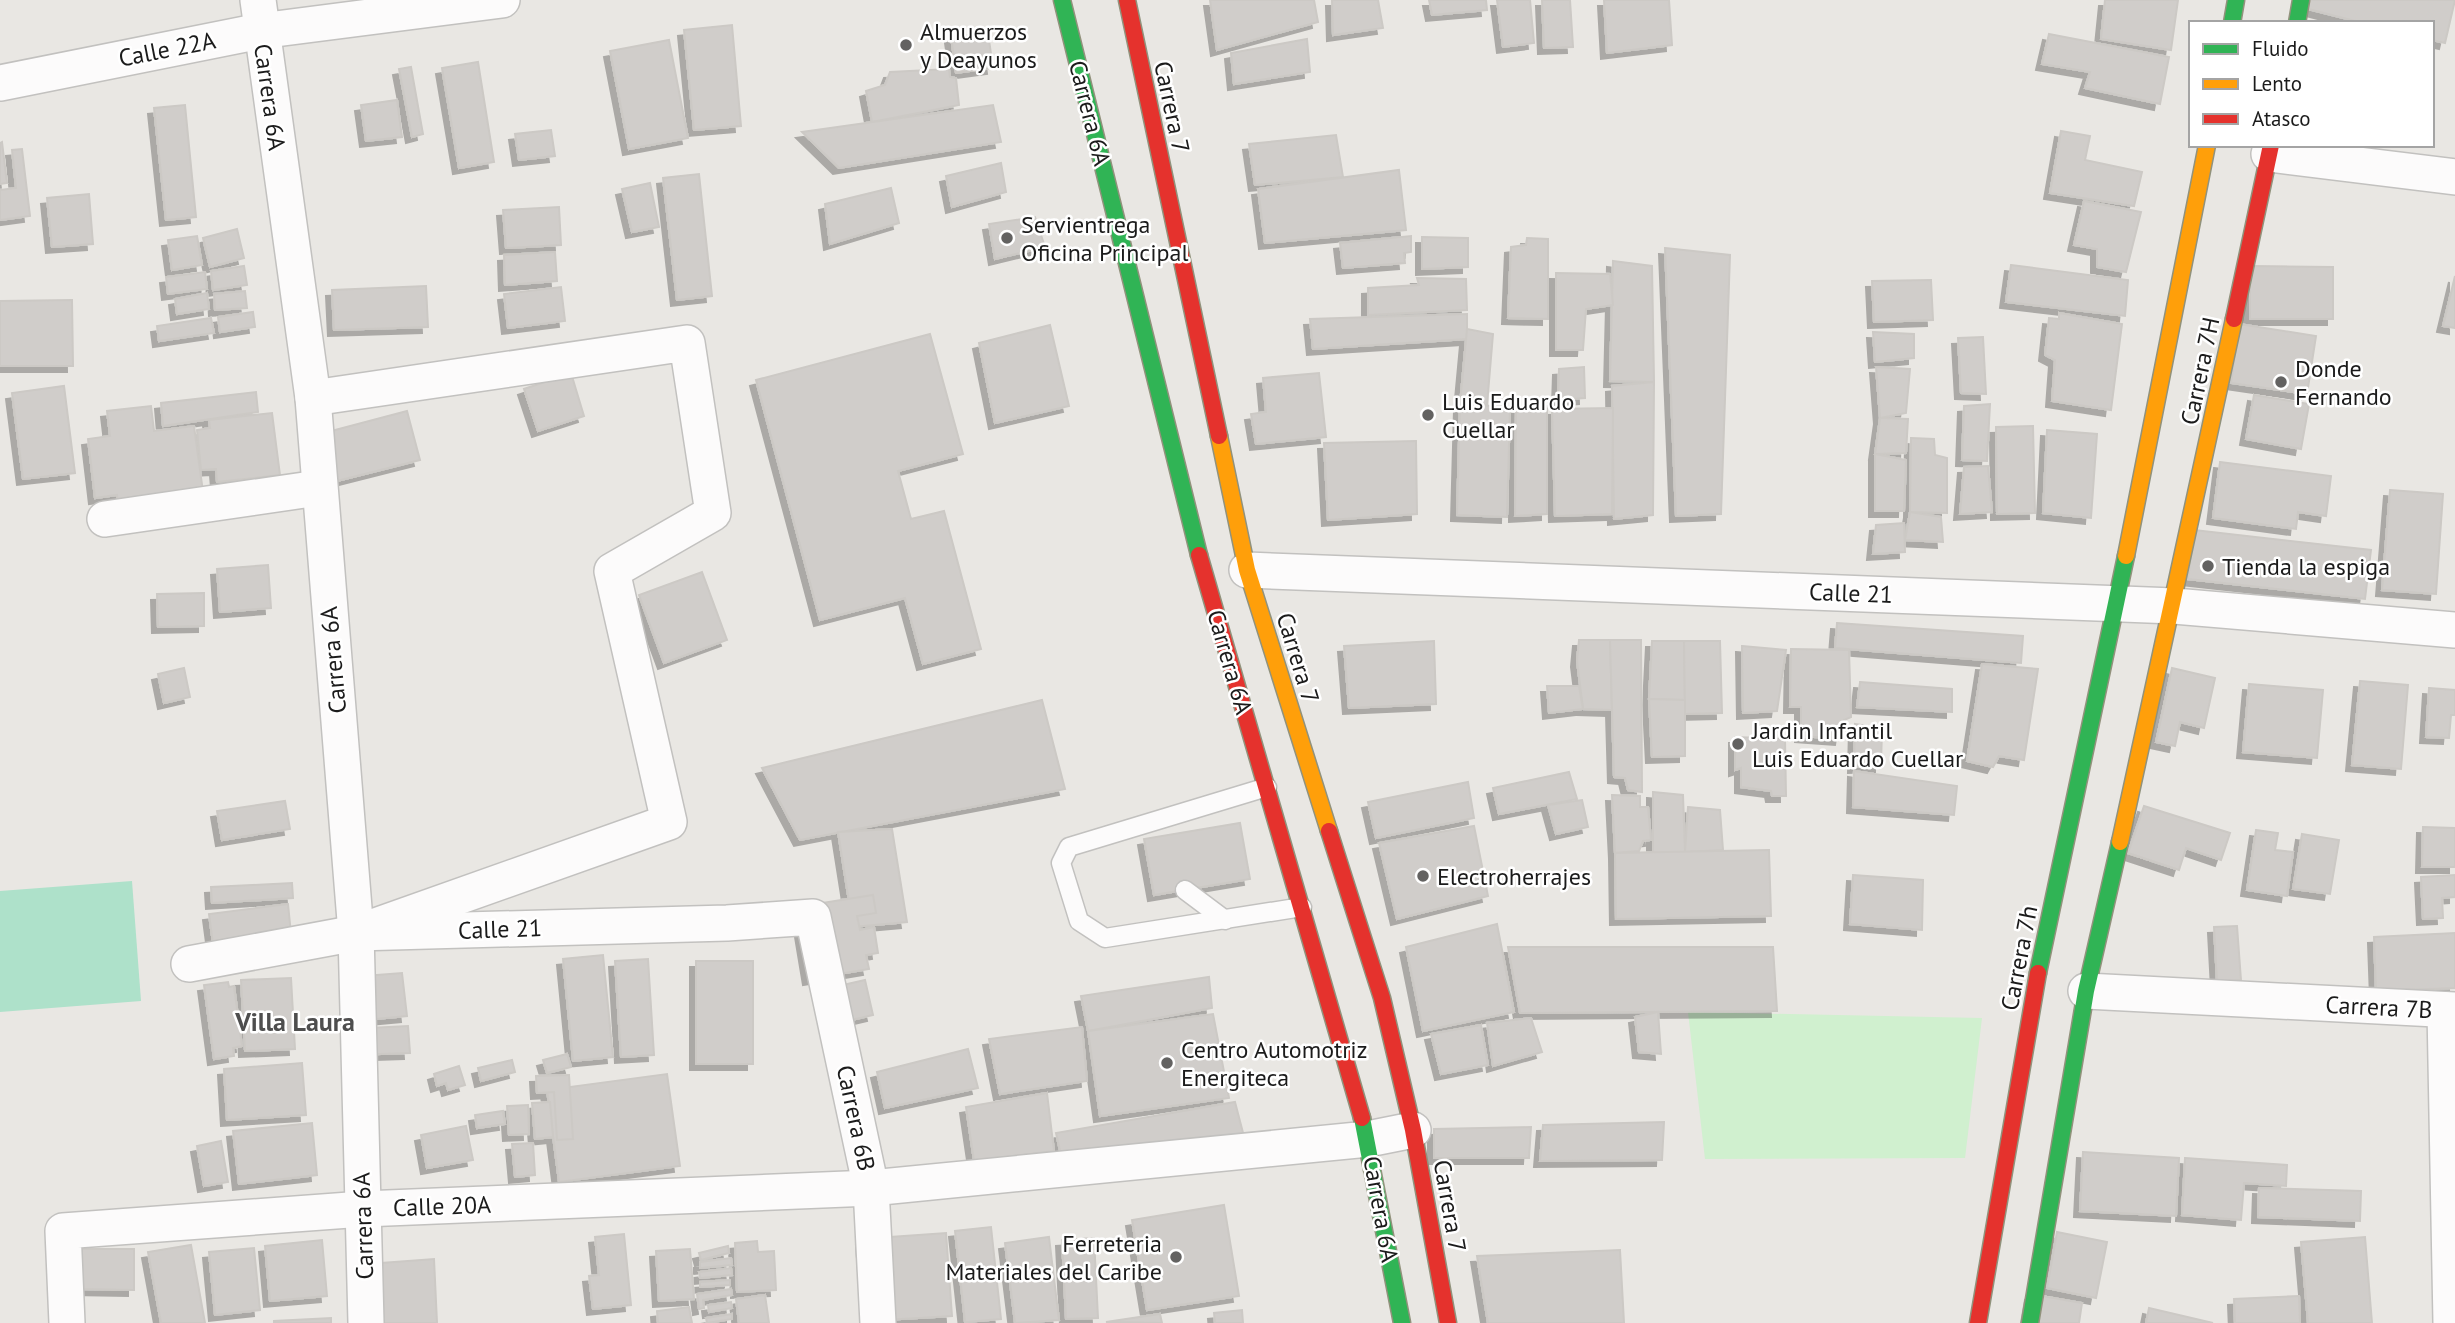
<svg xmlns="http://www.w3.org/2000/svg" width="2455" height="1323" font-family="'PT Sans',sans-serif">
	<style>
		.park { fill: #d0f0cf }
		.pitch { fill: #aee1ca }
		.building { fill: #d0cdca; stroke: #ccc9c5; stroke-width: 2; filter: url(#shadow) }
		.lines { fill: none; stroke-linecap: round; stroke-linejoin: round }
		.lane-casing { stroke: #c2c1bf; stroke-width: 21 }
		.street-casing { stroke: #c2c1bf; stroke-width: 38 }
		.fast-casing { stroke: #91927c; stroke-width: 19 }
		.slow-casing { stroke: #91927c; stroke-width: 19 }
		.jam-casing { stroke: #91927c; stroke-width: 19 }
		.lane { stroke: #fcfbfb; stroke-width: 18 }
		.street { stroke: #fcfbfb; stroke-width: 35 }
		.fast { stroke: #30b455; stroke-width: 16 }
		.slow { stroke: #ff9f0a; stroke-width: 16 }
		.jam { stroke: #e5322d; stroke-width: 16 }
		.poi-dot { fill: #636261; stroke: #fff; stroke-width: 2.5 }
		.labels { text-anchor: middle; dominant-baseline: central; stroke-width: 5; stroke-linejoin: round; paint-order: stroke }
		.poi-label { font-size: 24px; fill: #1b1b1b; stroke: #fff; text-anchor: start }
		.street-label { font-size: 24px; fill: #1b1b1b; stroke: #fff }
		.neighbourhood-label { font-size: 26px; font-weight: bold; fill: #4e4e4e; stroke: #fff }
	</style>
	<defs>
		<filter id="shadow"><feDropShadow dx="-6" dy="6" stdDeviation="0" flood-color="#0004"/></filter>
	</defs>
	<rect width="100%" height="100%" fill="#e9e7e3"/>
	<!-- park -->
	<polygon class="park" points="1688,1012 1982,1018 1965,1158 1705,1159"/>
	<!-- pitch -->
	<polygon class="pitch" points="132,881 141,1001 0,1012 0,891"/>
	<!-- building -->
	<g class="building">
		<polygon points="1210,0 1314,0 1318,22 1217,50"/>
		<polygon points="1332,0 1378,0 1383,28 1333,35"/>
		<polygon points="1429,0 1486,0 1487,10 1432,15"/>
		<polygon points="1497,0 1530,0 1534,43 1503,47"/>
		<polygon points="1542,0 1570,0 1573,47 1544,48"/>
		<polygon points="1604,0 1669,0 1672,45 1607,53"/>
		<polygon points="2105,0 2178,0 2171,50 2101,39"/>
		<polygon points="2310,0 2455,0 2445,43 2432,40 2432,23 2363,23 2308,9"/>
		<polygon points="732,25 741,126 694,130 684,30"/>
		<polygon points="988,33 993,68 956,73 951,37"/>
		<polygon points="2049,34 2169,57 2160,104 2085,88 2090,72 2042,64"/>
		<polygon points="1307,39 1310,72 1234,84 1231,53"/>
		<polygon points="669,40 688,138 629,149 610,51"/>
		<polygon points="478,62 494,162 459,168 442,68"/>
		<polygon points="411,67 423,134 412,137 399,69"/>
		<polygon points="949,69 950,77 956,78 959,105 872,122 866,91 885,85 890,72"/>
		<polygon points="397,100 402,137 366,141 361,105"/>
		<polygon points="185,105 196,217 166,220 154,108"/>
		<polygon points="993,105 1001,142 839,168 802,132"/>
		<polygon points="551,130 555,156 519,160 515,134"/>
		<polygon points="2061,131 2090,136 2085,160 2142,172 2134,206 2050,193"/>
		<polygon points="1336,135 1343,177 1255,185 1249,144"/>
		<polygon points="2,142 7,183 0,184 0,143"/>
		<polygon points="22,149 30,216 0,220 0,190 16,188 12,150"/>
		<polygon points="1001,163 1006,192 952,207 946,176"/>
		<polygon points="1399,170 1406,230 1265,243 1258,189"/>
		<polygon points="699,174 712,296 677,300 663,178"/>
		<polygon points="650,183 659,227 632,232 622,189"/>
		<polygon points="891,188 899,223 830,244 825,204"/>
		<polygon points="89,194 93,244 52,247 47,198"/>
		<polygon points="2084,201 2141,212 2126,272 2097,267 2097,249 2074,245"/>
		<polygon points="559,207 561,245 506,248 503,210"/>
		<polygon points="1035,217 1045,247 995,259 989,224"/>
		<polygon points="237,229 244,258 210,267 203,238"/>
		<polygon points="197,236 202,265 172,270 168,240"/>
		<polygon points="1411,236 1411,252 1404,253 1405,263 1343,268 1340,243"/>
		<polygon points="1422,237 1468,238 1468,267 1422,269"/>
		<polygon points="1527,238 1548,239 1548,319 1508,318 1511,247 1526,245"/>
		<polygon points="1665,248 1730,255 1721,514 1676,516"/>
		<polygon points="555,252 557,281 505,285 504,255"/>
		<polygon points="1613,261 1652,266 1654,382 1610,381"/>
		<polygon points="2011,265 2128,280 2125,316 2006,302"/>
		<polygon points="244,266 247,285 213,290 211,271"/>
		<polygon points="2250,266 2333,267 2333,319 2250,319"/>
		<polygon points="205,272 207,289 168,294 166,277"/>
		<polygon points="1556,273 1610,274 1613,305 1586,309 1583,350 1556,350"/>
		<polygon points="2455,276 2455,328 2443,326"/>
		<polygon points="1417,278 1466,279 1467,310 1368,315 1368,288 1419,285"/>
		<polygon points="1931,280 1933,320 1874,322 1872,281"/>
		<polygon points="426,286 428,327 334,330 332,290"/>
		<polygon points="561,287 565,321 508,328 504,294"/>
		<polygon points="245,291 247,308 215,310 214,294"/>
		<polygon points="207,293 209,309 177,314 175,299"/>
		<polygon points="72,300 73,366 0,366 0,301"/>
		<polygon points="253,312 255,327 220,332 218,317"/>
		<polygon points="2059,313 2122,324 2111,410 2052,401 2055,360 2045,355 2049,318 2059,319"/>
		<polygon points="1467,314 1467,339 1313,349 1310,319"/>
		<polygon points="211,318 214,333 159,341 157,326"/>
		<polygon points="2239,324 2316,336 2307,394 2231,383"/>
		<polygon points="1050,325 1069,406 995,423 979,343"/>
		<polygon points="1467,329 1493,334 1487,405 1460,404"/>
		<polygon points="1873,332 1914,334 1914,358 1875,362"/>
		<polygon points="930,334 963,454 898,471 911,519 944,511 981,649 923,664 905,598 820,620 756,380"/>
		<polygon points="1983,337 1986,394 1961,393 1958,338"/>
		<polygon points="1584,367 1585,398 1558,400 1559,369"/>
		<polygon points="1876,367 1910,369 1906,413 1880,418"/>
		<polygon points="571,373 584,416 538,431 524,389"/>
		<polygon points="1319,373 1326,437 1256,444 1251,414 1266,412 1263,378"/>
		<polygon points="1654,382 1653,515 1614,519 1612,386"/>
		<polygon points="64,386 75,473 23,479 12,393"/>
		<polygon points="256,392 258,412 163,426 161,403"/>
		<polygon points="2254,395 2309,404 2301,449 2246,439"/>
		<polygon points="1460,404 1510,407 1507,517 1457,515"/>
		<polygon points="1990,404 1987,461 1962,460 1964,406"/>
		<polygon points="151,406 154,431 194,426 203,492 118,502 117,495 95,498 88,439 110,436 107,411"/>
		<polygon points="1547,406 1547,514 1515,516 1516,408"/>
		<polygon points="1613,408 1612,514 1555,516 1552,409"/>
		<polygon points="407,411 420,460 333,482 320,434"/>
		<polygon points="272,413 280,475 217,482 216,469 201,470 197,430 210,428 209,420"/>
		<polygon points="1880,418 1908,419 1906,453 1875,454"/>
		<polygon points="2033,426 2035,513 1997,514 1996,427"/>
		<polygon points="2047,430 2097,434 2091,518 2043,513"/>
		<polygon points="1911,438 1934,439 1935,455 1947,458 1947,513 1910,512"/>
		<polygon points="1416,441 1417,514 1328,520 1324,443"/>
		<polygon points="1875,454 1906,460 1904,511 1875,511"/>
		<polygon points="2220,462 2331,476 2326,516 2298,512 2296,529 2213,518"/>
		<polygon points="1988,466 1992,512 1960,514 1964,467"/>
		<polygon points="2390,490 2443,494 2436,594 2382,590"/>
		<polygon points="1910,512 1941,517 1943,542 1905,540"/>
		<polygon points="1904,523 1905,552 1873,554 1876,525"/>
		<polygon points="2194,530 2371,550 2365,599 2188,579"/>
		<polygon points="268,565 271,608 220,612 217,569"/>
		<polygon points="702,572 727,640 664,663 639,595"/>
		<polygon points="204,593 204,626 158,627 157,594"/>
		<polygon points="1837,623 2023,636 2021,663 1835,648"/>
		<polygon points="1579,640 1610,640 1612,710 1583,709 1577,661"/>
		<polygon points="1610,640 1641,640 1642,792 1628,790 1625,778 1614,777"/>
		<polygon points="1434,641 1436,704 1349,708 1344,646"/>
		<polygon points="1652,641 1684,641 1685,700 1649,699"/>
		<polygon points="1684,641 1720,641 1722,713 1685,714"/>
		<polygon points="1742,646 1786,650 1777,711 1743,713"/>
		<polygon points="1791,649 1849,650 1851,717 1844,720 1841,739 1801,736 1801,707 1790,707"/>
		<polygon points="1982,664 2038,669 2024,760 1999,756 1993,767 1967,761"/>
		<polygon points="184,668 190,697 164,703 158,674"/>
		<polygon points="2172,668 2215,678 2204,728 2180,722 2175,746 2156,742"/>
		<polygon points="2360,681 2408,685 2401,769 2352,765"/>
		<polygon points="1860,682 1952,689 1952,712 1857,707"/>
		<polygon points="2249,684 2323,690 2317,758 2243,752"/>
		<polygon points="1547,686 1579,686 1583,709 1549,713"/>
		<polygon points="2429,688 2455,690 2455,715 2451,715 2449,738 2426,737"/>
		<polygon points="1649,699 1685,700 1685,756 1652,757"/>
		<polygon points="1042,700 1065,789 800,840 762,768"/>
		<polygon points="1855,724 1882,728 1881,766 1854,767"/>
		<polygon points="1735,737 1785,739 1786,796 1772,796 1771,791 1741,787 1741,768 1735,770"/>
		<polygon points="1854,771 1957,786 1954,815 1853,807"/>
		<polygon points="1569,772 1577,799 1499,814 1493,788"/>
		<polygon points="1468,782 1474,818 1376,838 1368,802"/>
		<polygon points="1653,792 1683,795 1685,852 1653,853"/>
		<polygon points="1612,795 1640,796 1640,807 1648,807 1651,840 1643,841 1639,851 1615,853"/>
		<polygon points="1582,800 1588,827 1556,834 1548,805"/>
		<polygon points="285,801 290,829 222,840 217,811"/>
		<polygon points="2144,806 2230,833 2221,860 2186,848 2179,870 2128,853"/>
		<polygon points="1688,807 1720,810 1723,850 1685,852"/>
		<polygon points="1240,823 1250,879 1154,895 1144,839"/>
		<polygon points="1474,826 1488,896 1397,919 1379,843"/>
		<polygon points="2423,827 2455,828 2455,867 2422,867"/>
		<polygon points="892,829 907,922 853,927 838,832"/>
		<polygon points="2256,830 2278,833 2275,850 2293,852 2287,896 2247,890"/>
		<polygon points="2302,834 2339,840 2330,894 2293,889"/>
		<polygon points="1769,850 1771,916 1616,919 1615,853"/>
		<polygon points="1853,875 1923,880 1922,930 1850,924"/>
		<polygon points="2455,875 2455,897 2442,898 2443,918 2423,919 2421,877"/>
		<polygon points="292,883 293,898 212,903 211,887"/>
		<polygon points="873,895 876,913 857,916 860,930 874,927 878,953 866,955 869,969 809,979 797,907"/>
		<polygon points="288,904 291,934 213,944 209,914"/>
		<polygon points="1497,924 1514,1012 1423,1031 1406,947"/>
		<polygon points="2237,926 2241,980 2217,982 2214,927"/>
		<polygon points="2455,933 2455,988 2376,991 2374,937"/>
		<polygon points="1508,947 1773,947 1777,1011 1520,1013"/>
		<polygon points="603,955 613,1057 573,1061 563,959"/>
		<polygon points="648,959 654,1055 621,1057 615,961"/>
		<rect x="696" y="961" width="57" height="103"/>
		<polygon points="402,973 407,1016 354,1021 351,977"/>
		<polygon points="1209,977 1212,1008 1088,1031 1081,996"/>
		<polygon points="291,978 295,1049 245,1051 241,980"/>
		<polygon points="865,980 873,1015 830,1025 821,990"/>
		<polygon points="228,982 229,987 234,986 242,1046 233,1048 234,1056 214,1059 204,985"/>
		<polygon points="1658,1012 1661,1054 1639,1052 1635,1017"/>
		<polygon points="1213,1014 1229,1098 1100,1116 1088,1031"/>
		<polygon points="1531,1018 1542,1052 1493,1066 1487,1023"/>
		<polygon points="1481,1025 1488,1065 1441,1074 1431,1034"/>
		<polygon points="408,1026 410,1053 351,1055 349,1029"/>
		<polygon points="1082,1027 1087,1081 1000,1094 989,1039"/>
		<polygon points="968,1049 978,1088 885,1108 877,1072"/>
		<polygon points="567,1054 571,1067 547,1073 543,1060"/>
		<polygon points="512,1060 515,1072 481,1081 478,1068"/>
		<polygon points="302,1063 306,1115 227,1120 224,1069"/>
		<polygon points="459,1066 465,1085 448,1090 446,1083 437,1086 434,1074"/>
		<polygon points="667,1074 680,1166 559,1182 547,1090"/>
		<polygon points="569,1075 573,1139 557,1140 554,1092 537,1093 536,1076"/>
		<polygon points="1047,1093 1054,1151 974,1161 966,1107"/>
		<polygon points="550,1102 553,1137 535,1139 532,1103"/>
		<polygon points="1235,1102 1247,1148 1063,1164 1056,1133"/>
		<polygon points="528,1105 529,1134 509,1135 507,1106"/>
		<polygon points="503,1111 505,1124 477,1128 475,1115"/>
		<polygon points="1664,1122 1662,1160 1540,1161 1543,1125"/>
		<polygon points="312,1123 317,1175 239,1184 233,1131"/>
		<polygon points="466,1126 473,1160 427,1168 421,1135"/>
		<polygon points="1531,1127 1529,1158 1434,1158 1434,1129"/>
		<polygon points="221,1141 228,1182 204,1186 197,1146"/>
		<polygon points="533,1143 535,1175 515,1177 512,1144"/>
		<polygon points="2083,1152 2179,1158 2176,1216 2080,1211"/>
		<polygon points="2185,1158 2287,1165 2286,1186 2244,1183 2241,1220 2182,1215"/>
		<polygon points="2259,1188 2361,1191 2360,1221 2258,1217"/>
		<polygon points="1224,1205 1239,1296 1147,1310 1132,1220"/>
		<polygon points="991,1227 1001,1319 965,1322 955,1231"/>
		<polygon points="2057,1232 2107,1242 2096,1298 2047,1288"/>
		<polygon points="946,1233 952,1316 868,1321 862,1239"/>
		<polygon points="624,1234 631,1305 593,1309 589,1276 599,1275 595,1237"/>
		<polygon points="1049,1237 1059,1320 1015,1323 1005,1243"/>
		<polygon points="2365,1237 2372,1323 2308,1323 2301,1242"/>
		<polygon points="1094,1238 1098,1318 1066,1319 1062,1240"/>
		<polygon points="322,1240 327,1296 270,1301 265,1246"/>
		<polygon points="757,1241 758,1252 774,1251 776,1290 737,1292 735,1243"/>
		<polygon points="191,1245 205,1323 161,1323 148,1252"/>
		<polygon points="728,1246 729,1253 701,1260 699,1253"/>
		<polygon points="254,1248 260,1310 215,1315 209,1252"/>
		<polygon points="79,1249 134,1249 134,1290 78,1289"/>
		<polygon points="690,1249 694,1299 659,1301 656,1251"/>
		<polygon points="1620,1250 1624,1323 1488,1323 1477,1256"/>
		<polygon points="731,1258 732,1265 700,1268 700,1262"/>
		<polygon points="434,1259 437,1323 371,1323 368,1264"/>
		<polygon points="731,1268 732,1275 700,1278 699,1272"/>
		<polygon points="730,1280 730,1285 700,1287 700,1282"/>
		<polygon points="731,1289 732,1295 703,1300 704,1308 699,1309 697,1294"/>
		<polygon points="2031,1294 2082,1303 2079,1323 2026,1323"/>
		<polygon points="765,1295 769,1323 739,1323 736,1299"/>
		<polygon points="2299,1296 2300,1323 2235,1323 2234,1299"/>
		<polygon points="731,1302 732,1308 709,1312 708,1305"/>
		<polygon points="689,1307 692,1323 658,1323 657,1311"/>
		<polygon points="2149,1308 2213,1323 2146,1323"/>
		<polygon points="1242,1310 1243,1323 1215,1323 1214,1313"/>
		<polygon points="732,1314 732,1319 707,1323 706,1318"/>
		<polygon points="1160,1314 1162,1323 1106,1322"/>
		<polygon points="331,1318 331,1323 274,1323 274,1321"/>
	</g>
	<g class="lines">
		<defs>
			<g id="lane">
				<polyline points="1267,787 1069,847 1061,863 1079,921 1105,938 1302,907"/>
				<polyline points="1185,890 1225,920"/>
			</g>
			<g id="street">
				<polyline points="258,0 313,398 356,933 366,1323"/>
				<polyline points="0,83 260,31 502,0"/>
				<polyline points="2269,154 2455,177"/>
				<polyline points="313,398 687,343 713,513 612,571 669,822 356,933"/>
				<polyline points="105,519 318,488"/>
				<polyline points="1247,570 2174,606 2455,630"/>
				<polyline points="189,964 356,933 727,923 813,917 871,1188 878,1323"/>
				<polyline points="2086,991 2455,1010"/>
				<polyline points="2445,1010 2451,1323"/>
				<polyline points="67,1323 63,1231 363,1209 871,1188 1368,1139 1413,1130"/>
			</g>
			<g id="fast">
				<polyline points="1062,0 1199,555"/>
				<polyline points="2232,23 2236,0"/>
				<polyline points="2297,23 2301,0"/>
				<polyline points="2038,973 2126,556"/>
				<polyline points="1362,1118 1402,1323"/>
				<polyline points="2030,1323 2086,991 2120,842"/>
			</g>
			<g id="slow">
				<polyline points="1219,436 1247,570 1329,831"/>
				<polyline points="2126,556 2207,145"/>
				<polyline points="2120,842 2234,319"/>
			</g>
			<g id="jam">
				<polyline points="1127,0 1219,436"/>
				<polyline points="2234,319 2271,145"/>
				<polyline points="1199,555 1362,1118"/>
				<polyline points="1329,831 1382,998 1413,1130 1448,1323"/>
				<polyline points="1978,1323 2038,973"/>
			</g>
		</defs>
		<!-- lane casing -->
		<use href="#lane" class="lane-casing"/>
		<!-- street casing -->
		<use href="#street" class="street-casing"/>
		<!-- fast casing -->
		<use href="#fast" class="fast-casing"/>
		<!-- slow casing -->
		<use href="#slow" class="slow-casing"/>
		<!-- jam casing -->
		<use href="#jam" class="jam-casing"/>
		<!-- lane -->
		<use href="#lane" class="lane"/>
		<!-- street -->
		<use href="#street" class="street"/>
		<!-- fast -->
		<use href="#fast" class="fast"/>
		<!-- slow -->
		<use href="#slow" class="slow"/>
		<!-- jam -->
		<use href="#jam" class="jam"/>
	</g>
	<!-- markers -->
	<g class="poi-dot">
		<circle cx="906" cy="45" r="7"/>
		<circle cx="1007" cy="238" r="7"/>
		<circle cx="2281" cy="382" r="7"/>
		<circle cx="1428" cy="415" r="7"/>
		<circle cx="2208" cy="566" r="7"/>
		<circle cx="1738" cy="744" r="7"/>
		<circle cx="1423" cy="876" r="7"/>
		<circle cx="1167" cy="1063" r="7"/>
		<circle cx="1176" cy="1257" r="7"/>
	</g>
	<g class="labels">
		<!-- poi labels -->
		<g class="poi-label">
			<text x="920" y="31">Almuerzos<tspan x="920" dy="28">y Deayunos</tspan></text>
			<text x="1021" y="224">Servientrega<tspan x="1021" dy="28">Oficina Principal</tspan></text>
			<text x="2295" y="368">Donde<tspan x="2295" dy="28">Fernando</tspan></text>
			<text x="1442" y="401">Luis Eduardo<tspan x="1442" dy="28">Cuellar</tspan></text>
			<text x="2222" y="566">Tienda la espiga</text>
			<text x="1752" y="730">Jardin Infantil<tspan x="1752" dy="28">Luis Eduardo Cuellar</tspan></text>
			<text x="1437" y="876">Electroherrajes</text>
			<text x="1181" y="1049">Centro Automotriz<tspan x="1181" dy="28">Energiteca</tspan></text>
			<text x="1162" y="1243" text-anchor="end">Ferreteria<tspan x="1162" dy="28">Materiales del Caribe</tspan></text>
		</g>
		<!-- street labels -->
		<g class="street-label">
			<text transform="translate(167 49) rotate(-11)">Calle 22A</text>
			<text transform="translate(270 97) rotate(82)">Carrera 6A</text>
			<text transform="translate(1172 107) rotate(78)">Carrera 7</text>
			<text transform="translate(1090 113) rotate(76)">Carrera 6A</text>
			<text transform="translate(2200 371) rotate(-78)">Carrera 7H</text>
			<text transform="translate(1851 593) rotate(2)">Calle 21</text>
			<text transform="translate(1298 658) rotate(73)">Carrera 7</text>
			<text transform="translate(333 660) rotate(-95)">Carrera 6A</text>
			<text transform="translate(1230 662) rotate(74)">Carrera 6A</text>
			<text transform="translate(500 929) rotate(-2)">Calle 21</text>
			<text transform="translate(2019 958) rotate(-79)">Carrera 7h</text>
			<text transform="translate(2379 1007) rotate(3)">Carrera 7B</text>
			<text transform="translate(856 1118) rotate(78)">Carrera 6B</text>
			<text transform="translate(442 1206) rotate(-2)">Calle 20A</text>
			<text transform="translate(1450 1206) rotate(80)">Carrera 7</text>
			<text transform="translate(1381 1209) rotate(80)">Carrera 6A</text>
			<text transform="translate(363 1226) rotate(-92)">Carrera 6A</text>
		</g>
		<!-- neighbourhood labels -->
		<g class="neighbourhood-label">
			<text x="295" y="1021">Villa Laura</text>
		</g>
	</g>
	<!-- legend -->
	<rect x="2189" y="21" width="245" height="126" fill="#ffffff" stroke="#a4a4a4" stroke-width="2"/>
	<rect x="2203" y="44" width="35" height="10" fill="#30b455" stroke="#a4a4a4" stroke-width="2"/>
	<text x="2252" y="56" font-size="21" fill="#1b1b1b">Fluido</text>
	<rect x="2203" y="79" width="35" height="10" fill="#ff9f0a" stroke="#a4a4a4" stroke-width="2"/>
	<text x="2252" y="91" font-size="21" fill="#1b1b1b">Lento</text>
	<rect x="2203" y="114" width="35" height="10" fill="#e5322d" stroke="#a4a4a4" stroke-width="2"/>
	<text x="2252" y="126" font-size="21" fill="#1b1b1b">Atasco</text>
</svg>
